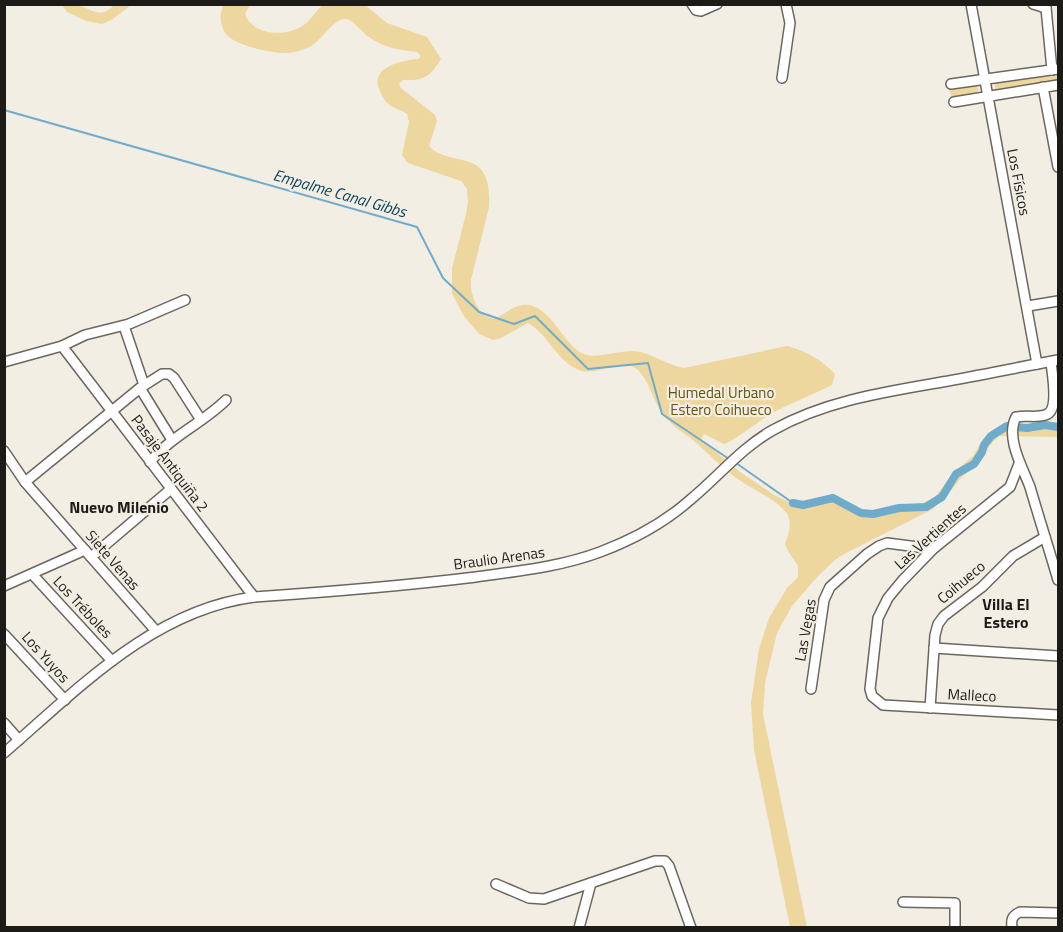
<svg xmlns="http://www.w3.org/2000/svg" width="1063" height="932" font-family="'Titillium Web',sans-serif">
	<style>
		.green { fill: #eed79e }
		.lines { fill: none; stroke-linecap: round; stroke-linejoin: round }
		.stream { stroke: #6faccc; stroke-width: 2 }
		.canal { stroke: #6faccc; stroke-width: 8 }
		.minor-casing { stroke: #6b675f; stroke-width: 12 }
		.minor { stroke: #fff; stroke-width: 9 }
		.labels { text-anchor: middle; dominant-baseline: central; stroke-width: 4.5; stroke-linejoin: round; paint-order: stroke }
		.street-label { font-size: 15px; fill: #1d1b18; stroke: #f2eee4 }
		.park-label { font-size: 15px; fill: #675009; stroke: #f2eee4 }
		.water-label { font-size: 16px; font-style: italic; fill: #0d4258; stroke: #f2eee4 }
		.neighbourhood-label { font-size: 16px; font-weight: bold; fill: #1d1b18; stroke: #f2eee4 }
	</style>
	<rect width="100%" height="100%" fill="#f2eee4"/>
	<!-- green -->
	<g class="green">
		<path d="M 62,5 C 66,5 73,4 77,5 C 93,9 100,20 114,5 L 131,5 L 113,19 L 102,24 L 86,21 L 67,12 Z"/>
		<path d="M 224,5 L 250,5 L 245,14 C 252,34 282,37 299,28 C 310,23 314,12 323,5 L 365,5 L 387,23 L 427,37 L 441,59 C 430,77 424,81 403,80 L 399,84 L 401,88 L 435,115 L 437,121 L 429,146 C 452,170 493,144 489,207 L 471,280 C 470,295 477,315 494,319 C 504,315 512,306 523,305 C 551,302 563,348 586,355 C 597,358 619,351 632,351 C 648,351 667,365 684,368 L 787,346 C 806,351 822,360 835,374 L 832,385 C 812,395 791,403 772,413 C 760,420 733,442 724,444 L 704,434 L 701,439 L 740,472 L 776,496 L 792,503 L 801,504 L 822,500 L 833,502 L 855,512 L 876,513 L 917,506 L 935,497 L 953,473 L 973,456 L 983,439 L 996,428 L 1005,425 L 1058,425 L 1058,437 L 999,436 L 990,445 L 983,458 L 960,479 L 949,493 L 933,509 L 846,553 L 836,559 L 818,576 L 792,606 L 777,633 L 765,683 L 763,714 L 807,927 L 790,927 L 754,750 L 751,703 L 759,649 L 769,618 L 787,588 L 798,577 L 798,566 L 788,551 L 785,544 C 789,533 794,520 784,510 C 771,496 750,489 735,477 C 720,466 708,453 694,441 C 686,434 676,429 669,421 C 653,408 651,378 635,368 C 619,358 600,375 582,371 C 558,364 549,335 528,323 L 501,338 L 493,340 L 479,334 L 464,316 L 452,294 L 452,268 L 466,214 L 468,202 L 467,189 L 461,181 L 408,163 L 402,155 L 409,122 L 407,114 C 401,110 391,107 386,102 C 383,98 381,93 379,89 C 370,67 403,60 418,59 L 421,56 L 417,52 C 399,50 384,48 369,37 C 361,32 353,18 344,19 C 333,19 321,42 309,47 C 303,50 293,53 287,53 C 271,53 230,45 224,31 C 220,22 219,13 224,5 Z"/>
		<polygon points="1058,74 1058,83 995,90 995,82"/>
		<polygon points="976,86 979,89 976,93 952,98 949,90"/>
	</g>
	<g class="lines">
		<!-- stream -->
		<g class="stream">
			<polyline points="4,110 417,227 443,278 479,312 514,324 535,316 588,369 648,363 662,414 729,459"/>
			<polyline points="736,463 793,503"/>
		</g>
		<!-- canal -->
		<polyline class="canal" points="793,503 803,505 833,498 861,513 873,514 899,508 926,507 942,497 956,474 974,464 982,452 984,445 991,436 1007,426 1027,428 1045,425 1058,427"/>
		<defs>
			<g id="minor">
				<polyline points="692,4 696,10 701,11 717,4"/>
				<polyline points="971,4 1037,364"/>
				<polyline points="1033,4 1046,8"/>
				<polyline points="1046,8 1052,70"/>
				<polyline points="782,78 790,23 786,4"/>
				<polyline points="951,84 1058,69"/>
				<polyline points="1043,87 1058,167"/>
				<polyline points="954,102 1058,85"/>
				<polyline points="1028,306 1058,301"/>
				<polyline points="124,326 144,385"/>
				<polyline points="62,346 254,597"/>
				<polyline points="4,362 62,346 85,335 129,324 185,300"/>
				<path d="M 1051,362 C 1052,374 1060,412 1045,415 C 1036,418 1026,415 1016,417 C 1005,438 1023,468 1030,487 C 1039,518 1049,549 1058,580"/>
				<polyline points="140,388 172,440"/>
				<polyline points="4,451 25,482 156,631"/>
				<path d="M 150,462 C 171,436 203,423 226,400"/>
				<polyline points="1019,464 1010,487 933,549 902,581 888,598 878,618 870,689 872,696 883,705 1058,715"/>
				<polyline points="25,482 140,388 162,374 169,374 174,378 201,420"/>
				<polyline points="91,557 171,489"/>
				<polyline points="32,574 112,661"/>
				<polyline points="4,586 85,550"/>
				<polyline points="4,634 65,700"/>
				<polyline points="934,648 1058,656"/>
				<polyline points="811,689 824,600 830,587 867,554 879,546 887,543 933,549"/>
				<polyline points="930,708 935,635 938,624 944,616 982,587 1013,556 1045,537"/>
				<polyline points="4,723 19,740"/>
				<path d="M 4,753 C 78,689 153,610 254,597 C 328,592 402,586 476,577 C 518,571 560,567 600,552 C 632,540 664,523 690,500 C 718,477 741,448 773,430 C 825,401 884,392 942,382 C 981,375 1020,367 1058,360"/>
				<polyline points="496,884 529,898 544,899 655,861 665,861 669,866 691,928"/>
				<polyline points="903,902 955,903 955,928"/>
				<polyline points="579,928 591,883"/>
				<path d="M 1012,928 C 1011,919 1012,916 1020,912 L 1058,913"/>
			</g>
		</defs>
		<!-- minor casing -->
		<use href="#minor" class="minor-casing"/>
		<!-- minor -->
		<use href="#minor" class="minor"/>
	</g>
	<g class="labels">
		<!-- street labels -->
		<g class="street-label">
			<text transform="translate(1019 182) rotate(79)">Los Físicos</text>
			<text transform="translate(170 463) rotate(53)">Pasaje Antiquiña 2</text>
			<text transform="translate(930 536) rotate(-42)">Las Vertientes</text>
			<text transform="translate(499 558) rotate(-8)">Braulio Arenas</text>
			<text transform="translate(113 560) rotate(49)">Siete Venas</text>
			<text transform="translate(961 582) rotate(-40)">Coihueco</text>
			<text transform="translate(83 607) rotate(47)">Los Tréboles</text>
			<text transform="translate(805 630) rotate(-80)">Las Vegas</text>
			<text transform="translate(46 657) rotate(48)">Los Yuyos</text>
			<text transform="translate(972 695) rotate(3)">Malleco</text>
		</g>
		<!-- park labels -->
		<g class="park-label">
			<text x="721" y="392">Humedal Urbano<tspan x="721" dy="17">Estero Coihueco</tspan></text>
		</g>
		<!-- water labels -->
		<g class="water-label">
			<text transform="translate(340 193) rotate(16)">Empalme Canal Gibbs</text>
		</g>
		<!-- neighbourhood labels -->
		<g class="neighbourhood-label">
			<text x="119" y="507">Nuevo Milenio</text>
			<text x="1006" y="604">Villa El<tspan x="1006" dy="18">Estero</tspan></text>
		</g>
	</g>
	<!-- border -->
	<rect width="1063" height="932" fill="none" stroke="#1d1b18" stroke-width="12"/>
</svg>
